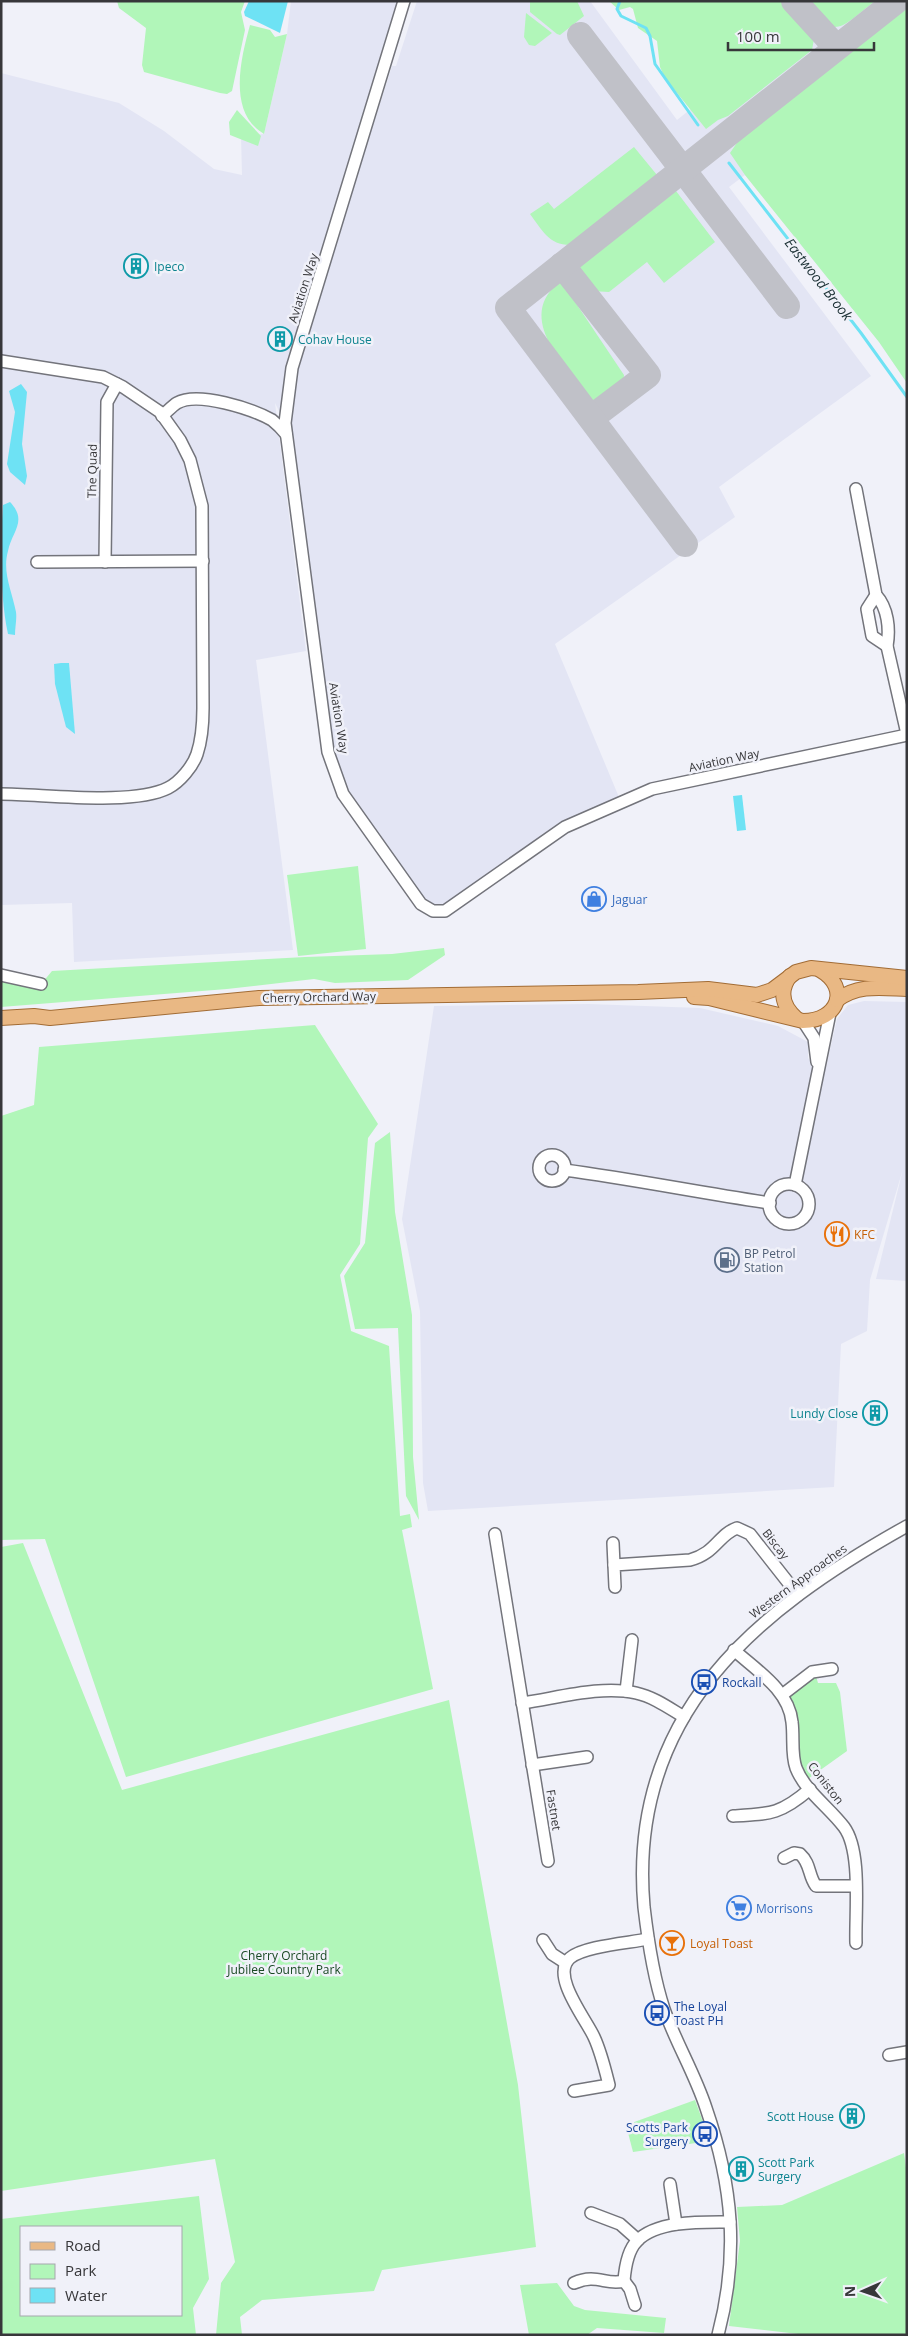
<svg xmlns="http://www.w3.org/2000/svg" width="908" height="2336" font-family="'Open Sans',sans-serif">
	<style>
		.built { fill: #e3e5f4 }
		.green { fill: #b1f6b9; fill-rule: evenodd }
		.water { fill: #6ee2f4 }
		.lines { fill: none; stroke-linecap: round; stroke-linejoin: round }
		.stream { stroke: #6ee2f4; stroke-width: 3 }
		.taxiway { stroke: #c0c1c8; stroke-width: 26 }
		.minor-casing { stroke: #73747b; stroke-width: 14 }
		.major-casing { stroke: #a26c35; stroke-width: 16 }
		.minor { stroke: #fff; stroke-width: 11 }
		.major { stroke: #e9b884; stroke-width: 14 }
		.labels { text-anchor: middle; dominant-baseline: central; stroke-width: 5; stroke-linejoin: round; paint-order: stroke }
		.culture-label { font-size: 12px; fill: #0d838f; stroke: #f0f1f9; text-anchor: start }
		.street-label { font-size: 12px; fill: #37373a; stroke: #f0f1f9 }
		.shop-label { font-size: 12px; fill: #366cbe; stroke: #f0f1f9; text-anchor: start }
		.food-label { font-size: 12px; fill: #c56008; stroke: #f0f1f9; text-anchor: start }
		.service-label { font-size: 12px; fill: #4e5e75; stroke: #f0f1f9; text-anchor: start }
		.transit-label { font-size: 12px; fill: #164399; stroke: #f0f1f9; text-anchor: start }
		.park-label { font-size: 12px; fill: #194923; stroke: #f0f1f9 }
		.water-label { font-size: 14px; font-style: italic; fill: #1a2f33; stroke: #f0f1f9 }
	</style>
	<rect width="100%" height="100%" fill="#f0f1f9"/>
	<!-- built -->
	<g class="built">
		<polygon points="291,1 404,1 360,147 364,153 392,66 396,66 417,1 590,1 677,120 697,104 635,1 907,1 907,383 879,342 745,175 729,187 871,376 719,487 735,517 555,644 621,802 565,827 445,911 433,911 343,794 328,752 285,423 275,403 306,651 256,660 293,950 74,962 72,903 1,905 1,73 119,103 164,131 214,169 242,175 241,136 264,134 287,34"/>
		<polygon points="864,1001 907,1002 907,1281 876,1279 903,1169 870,1280 867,1331 841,1344 834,1487 428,1511 423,1483 420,1311 402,1219 434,1006 589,1004 700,1008 778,1026 808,1042 808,1058 818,1071 826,1067 837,1019 848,1005"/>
	</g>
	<!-- green -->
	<g class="green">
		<polygon points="117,1 245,1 241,12 245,30 232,91 227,94 220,93 144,72 142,65 146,28 119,8"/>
		<polygon points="530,1 577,1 584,16 560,35 557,34 530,12"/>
		<polygon points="609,1 787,1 813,30 814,39 812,50 728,116 718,120 706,129 665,78 660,67 657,41 638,28 633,9 630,7 619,10"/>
		<path d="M 800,1 L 875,1 C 837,31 836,40 800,1 Z"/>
		<polygon points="907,6 907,383 879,342 745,175 730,153 743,134"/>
		<polygon points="526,13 552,33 535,46 529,45 524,37"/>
		<path d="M 250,25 L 270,30 L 275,37 L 287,34 L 264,134 C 227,112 241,58 250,25 Z"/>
		<polygon points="237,110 261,136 258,146 230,135 229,122"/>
		<path d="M 634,147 L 657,175 L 570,245 C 549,245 542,230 530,214 L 548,202 L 554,209 Z"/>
		<polygon points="676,191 715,242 664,283 647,262 609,292 591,291 578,274 581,265"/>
		<path d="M 561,281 L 624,375 L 623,387 L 601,404 L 592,402 C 568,369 512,317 561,281 Z"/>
		<polygon points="358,866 366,949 298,956 287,875"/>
		<polygon points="444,948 445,955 408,980 335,983 314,979 227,989 1,1007 1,980 37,989 52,971 305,957 392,954"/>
		<polygon points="315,1025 378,1124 368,1138 360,1244 340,1275 351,1331 389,1346 400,1516 410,1514 412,1527 402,1530 433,1689 126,1777 45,1539 1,1540 1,1116 34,1105 39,1047"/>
		<polygon points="390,1132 395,1212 412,1315 413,1457 419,1520 406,1496 398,1328 355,1329 344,1276 365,1243 375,1143"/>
		<polygon points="23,1543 122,1790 449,1700 518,2085 536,2247 382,2270 374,2291 262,2300 240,2317 242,2335 216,2335 221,2283 235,2262 215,2159 1,2191 1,1547"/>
		<polygon points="816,1676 818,1683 836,1683 840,1692 847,1751 805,1781 782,1695"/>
		<polygon points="695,2100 710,2141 633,2152 626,2125"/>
		<polygon points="904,2153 907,2175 907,2335 807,2335 729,2326 740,2241 737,2207 782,2205"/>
		<path d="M 199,2196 L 209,2279 L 193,2308 L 196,2335 L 1,2335 L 1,2219 ZM 21,2227 L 181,2227 L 181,2315 L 21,2315 Z"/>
		<polygon points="557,2283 574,2306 585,2310 666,2318 664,2333 597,2328 587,2335 529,2335 520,2285"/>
	</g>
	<!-- water -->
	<g class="water">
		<polygon points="249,1 288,1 280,33 245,16 244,12"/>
		<polygon points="21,384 27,392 22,444 27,476 25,485 10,472 7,464 15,412 9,391"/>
		<path d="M 10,502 C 28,521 12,531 8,551 C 2,572 12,591 16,612 C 17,619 15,627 15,635 L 8,634 C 0,597 0,545 3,505 Z"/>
		<polygon points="61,663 69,663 75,734 66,727 55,684 54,664"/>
		<polygon points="742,795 746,830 737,831 733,796"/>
	</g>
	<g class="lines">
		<!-- stream -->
		<g class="stream">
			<polyline points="620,1 617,9 621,16 646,28 650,36 655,64 698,125"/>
			<polyline points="729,163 861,333 907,397"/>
		</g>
		<!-- taxiway -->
		<g class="taxiway">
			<polyline points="794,1 836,47"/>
			<polyline points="580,35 787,306"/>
			<polyline points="562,265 648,375 591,418"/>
			<polyline points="685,544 508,308 896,1"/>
		</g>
		<defs>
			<g id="minor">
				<polyline points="404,1 292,368 285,423 328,752 343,794 421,904 433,911 445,911 565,827 652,789 907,735"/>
				<path d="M 1,361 L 103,377 L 123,387 L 160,412 L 180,440 L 190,460 L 202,506 L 203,708 C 203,724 202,739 197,754 C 193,766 180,782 168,788 C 132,806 44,794 1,794"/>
				<path d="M 162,416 C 167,412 172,406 177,403 C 198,391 252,409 272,420 C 277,424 282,429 286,434"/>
				<path d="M 856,489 L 876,595 C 888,608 890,629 887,646 L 907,734"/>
				<polyline points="37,562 203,561"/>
				<polyline points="105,562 107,402 117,384"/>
				<polyline points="876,595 867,609 872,636 887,646"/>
				<polyline points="1,975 41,984"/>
				<polyline points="803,1021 814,1038 817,1062"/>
				<circle cx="552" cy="1168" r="13"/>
				<path d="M 564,1170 C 633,1179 701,1193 770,1203"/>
				<circle cx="789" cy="1204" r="20"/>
				<polyline points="795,1185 830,1013"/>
				<polyline points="495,1534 548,1861"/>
				<polyline points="613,1543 614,1565"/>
				<path d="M 615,1587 L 614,1565 L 690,1560 C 716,1553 718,1535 737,1528 L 750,1534 L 798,1595"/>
				<path d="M 734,1650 C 756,1670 789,1690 792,1722 C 794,1737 791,1754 796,1768 C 805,1791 829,1807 844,1827 C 862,1851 855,1913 856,1943"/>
				<polyline points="626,1691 632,1640"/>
				<polyline points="782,1695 812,1672 832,1669"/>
				<path d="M 522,1703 C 558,1698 601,1685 636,1693 C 654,1697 669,1708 684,1717"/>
				<polyline points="532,1765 587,1757"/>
				<path d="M 733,1816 C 771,1814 781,1814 810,1789"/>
				<path d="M 784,1858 L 794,1853 L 800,1854 C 811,1864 808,1875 816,1886 L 855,1886"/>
				<polyline points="543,1940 552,1954 566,1963"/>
				<polyline points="889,2055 907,2052"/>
				<path d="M 574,2091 L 609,2085 C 605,2069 601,2052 594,2037 C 586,2019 550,1975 570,1958 C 584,1946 629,1943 648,1939"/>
				<polyline points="670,2184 676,2224"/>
				<polyline points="591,2213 620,2224 638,2240"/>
				<path d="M 624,2281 C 625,2268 628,2250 637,2241 C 657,2220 704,2222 730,2222"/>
				<path d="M 574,2283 C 597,2273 606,2286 624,2281 L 630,2289 L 635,2305"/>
				<path d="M 718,2335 C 739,2255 733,2186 706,2108 C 695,2074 676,2043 664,2009 C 653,1976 648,1941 644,1907 C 627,1715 755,1611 907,1526"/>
			</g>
			<g id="major">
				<path d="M 790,976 C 778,992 783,1007 797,1019"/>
				<path d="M 694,997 L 709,998 L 803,1021 C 838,1021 851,988 820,970"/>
				<path d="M 837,1000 C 858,984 881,988 907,989"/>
				<polyline points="1,1018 34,1016 50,1018 259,998 638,992 708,989 757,995 772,990 796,972 811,968 907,978"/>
			</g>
		</defs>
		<!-- minor casing -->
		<use href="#minor" class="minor-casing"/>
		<!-- major casing -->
		<use href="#major" class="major-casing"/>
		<!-- minor -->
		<use href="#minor" class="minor"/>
		<!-- major -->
		<use href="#major" class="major"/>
	</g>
	<!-- icons -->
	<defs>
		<symbol id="building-ring" viewBox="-11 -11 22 22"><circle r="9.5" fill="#f0f1f9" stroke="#0f9aa8" stroke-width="1.5"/><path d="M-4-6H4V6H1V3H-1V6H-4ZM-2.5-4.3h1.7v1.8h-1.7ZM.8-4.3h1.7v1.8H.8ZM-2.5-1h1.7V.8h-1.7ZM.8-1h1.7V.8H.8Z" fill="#0f9aa8"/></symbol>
		<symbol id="shop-ring" viewBox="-11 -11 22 22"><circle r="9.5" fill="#f0f1f9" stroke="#3f7fe0" stroke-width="1.5"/><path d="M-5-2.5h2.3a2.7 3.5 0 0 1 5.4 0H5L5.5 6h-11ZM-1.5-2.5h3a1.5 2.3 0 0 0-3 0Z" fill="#3f7fe0"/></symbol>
		<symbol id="restaurant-ring" viewBox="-11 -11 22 22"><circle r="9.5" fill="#f0f1f9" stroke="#e8710a" stroke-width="1.5"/><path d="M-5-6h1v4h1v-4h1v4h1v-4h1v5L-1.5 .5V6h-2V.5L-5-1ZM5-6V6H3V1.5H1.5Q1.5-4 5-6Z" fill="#e8710a"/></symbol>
		<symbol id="fuel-ring" viewBox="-11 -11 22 22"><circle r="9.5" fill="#f0f1f9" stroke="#5c6f8a" stroke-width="1.5"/><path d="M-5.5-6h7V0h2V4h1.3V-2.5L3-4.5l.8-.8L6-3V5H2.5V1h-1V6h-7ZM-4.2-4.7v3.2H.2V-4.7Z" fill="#5c6f8a"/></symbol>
		<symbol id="bus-ring" viewBox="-11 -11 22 22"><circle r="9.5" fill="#f0f1f9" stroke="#1a4fb4" stroke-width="1.5"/><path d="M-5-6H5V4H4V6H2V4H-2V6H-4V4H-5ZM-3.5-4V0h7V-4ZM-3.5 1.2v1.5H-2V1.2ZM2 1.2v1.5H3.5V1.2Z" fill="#1a4fb4"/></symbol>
		<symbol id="supermarket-ring" viewBox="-11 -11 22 22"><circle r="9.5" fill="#f0f1f9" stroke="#3f7fe0" stroke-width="1.5"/><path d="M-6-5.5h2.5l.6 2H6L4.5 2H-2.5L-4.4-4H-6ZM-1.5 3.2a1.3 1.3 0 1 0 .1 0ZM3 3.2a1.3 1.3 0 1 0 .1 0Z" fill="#3f7fe0"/></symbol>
		<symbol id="bar-ring" viewBox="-11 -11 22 22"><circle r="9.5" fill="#f0f1f9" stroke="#e8710a" stroke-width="1.5"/><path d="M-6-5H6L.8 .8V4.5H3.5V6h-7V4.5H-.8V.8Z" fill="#e8710a"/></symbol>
	</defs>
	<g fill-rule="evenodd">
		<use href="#building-ring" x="122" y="252" width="28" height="28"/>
		<use href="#building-ring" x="266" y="325" width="28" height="28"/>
		<use href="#shop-ring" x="580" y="885" width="28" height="28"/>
		<use href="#restaurant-ring" x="823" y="1220" width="28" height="28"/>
		<use href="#fuel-ring" x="713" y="1246" width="28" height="28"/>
		<use href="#building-ring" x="861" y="1399" width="28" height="28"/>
		<use href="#bus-ring" x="690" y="1668" width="28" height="28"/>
		<use href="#supermarket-ring" x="725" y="1894" width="28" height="28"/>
		<use href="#bar-ring" x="658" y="1929" width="28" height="28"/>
		<use href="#bus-ring" x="643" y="1999" width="28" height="28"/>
		<use href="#building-ring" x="838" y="2102" width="28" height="28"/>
		<use href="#bus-ring" x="691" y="2120" width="28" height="28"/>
		<use href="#building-ring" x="727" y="2155" width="28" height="28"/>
	</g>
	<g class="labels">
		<!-- culture labels -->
		<g class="culture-label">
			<text x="154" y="266">Ipeco</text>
			<text x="298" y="339">Cohav House</text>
			<text x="858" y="1413" text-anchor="end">Lundy Close</text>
			<text x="834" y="2116" text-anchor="end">Scott House</text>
			<text x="758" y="2162">Scott Park<tspan x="758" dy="14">Surgery</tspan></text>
		</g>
		<!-- street labels -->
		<g class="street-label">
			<text transform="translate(303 288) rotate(-72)">Aviation Way</text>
			<text transform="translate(92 471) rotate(-89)">The Quad</text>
			<text transform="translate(339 718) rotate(81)">Aviation Way</text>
			<text transform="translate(724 760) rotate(-12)">Aviation Way</text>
			<text transform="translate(319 997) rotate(-1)">Cherry Orchard Way</text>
			<text transform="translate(776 1544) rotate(52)">Biscay</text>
			<text transform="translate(798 1581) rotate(-36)">Western Approaches</text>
			<text transform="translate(826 1783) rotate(52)">Coniston</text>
			<text transform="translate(554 1810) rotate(81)">Fastnet</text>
		</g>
		<!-- shop labels -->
		<g class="shop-label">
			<text x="612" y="899">Jaguar</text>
			<text x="756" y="1908">Morrisons</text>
		</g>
		<!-- food labels -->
		<g class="food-label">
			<text x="854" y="1234">KFC</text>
			<text x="690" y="1943">Loyal Toast</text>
		</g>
		<!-- service labels -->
		<g class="service-label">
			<text x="744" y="1253">BP Petrol<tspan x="744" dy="14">Station</tspan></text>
		</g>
		<!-- transit labels -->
		<g class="transit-label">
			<text x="722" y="1682">Rockall</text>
			<text x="674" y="2006">The Loyal<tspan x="674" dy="14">Toast PH</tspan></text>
			<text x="688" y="2127" text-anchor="end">Scotts Park<tspan x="688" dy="14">Surgery</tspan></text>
		</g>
		<!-- park labels -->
		<g class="park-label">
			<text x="284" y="1955">Cherry Orchard<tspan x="284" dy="14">Jubilee Country Park</tspan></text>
		</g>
		<!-- water labels -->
		<g class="water-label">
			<text transform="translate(819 279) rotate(52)">Eastwood Brook</text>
		</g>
	</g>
	<!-- border -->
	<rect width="908" height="2336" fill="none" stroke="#37373a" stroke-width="5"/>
	<!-- legend -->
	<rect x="20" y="2226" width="162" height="90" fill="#f0f1f9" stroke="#a6a7ad"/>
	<rect x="30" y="2242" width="25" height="8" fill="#e9b884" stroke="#a6a7ad"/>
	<text x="65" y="2251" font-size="15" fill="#37373a">Road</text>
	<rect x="30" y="2264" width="25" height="15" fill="#b1f6b9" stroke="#a6a7ad"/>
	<text x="65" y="2276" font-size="15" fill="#37373a">Park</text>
	<rect x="30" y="2288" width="25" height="15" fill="#6ee2f4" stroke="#a6a7ad"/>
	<text x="65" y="2301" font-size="15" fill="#37373a">Water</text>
	<!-- north arrow -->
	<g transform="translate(863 2291) rotate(268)" stroke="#f0f1f9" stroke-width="4" paint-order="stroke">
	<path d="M0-4L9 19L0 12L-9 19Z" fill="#37373a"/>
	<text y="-8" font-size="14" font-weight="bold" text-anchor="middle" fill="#37373a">N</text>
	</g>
	<!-- scale -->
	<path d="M728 42v8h146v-8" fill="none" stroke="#37373a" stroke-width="2.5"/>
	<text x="736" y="42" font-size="15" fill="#37373a" stroke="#f0f1f9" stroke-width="4" paint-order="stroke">100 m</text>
</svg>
